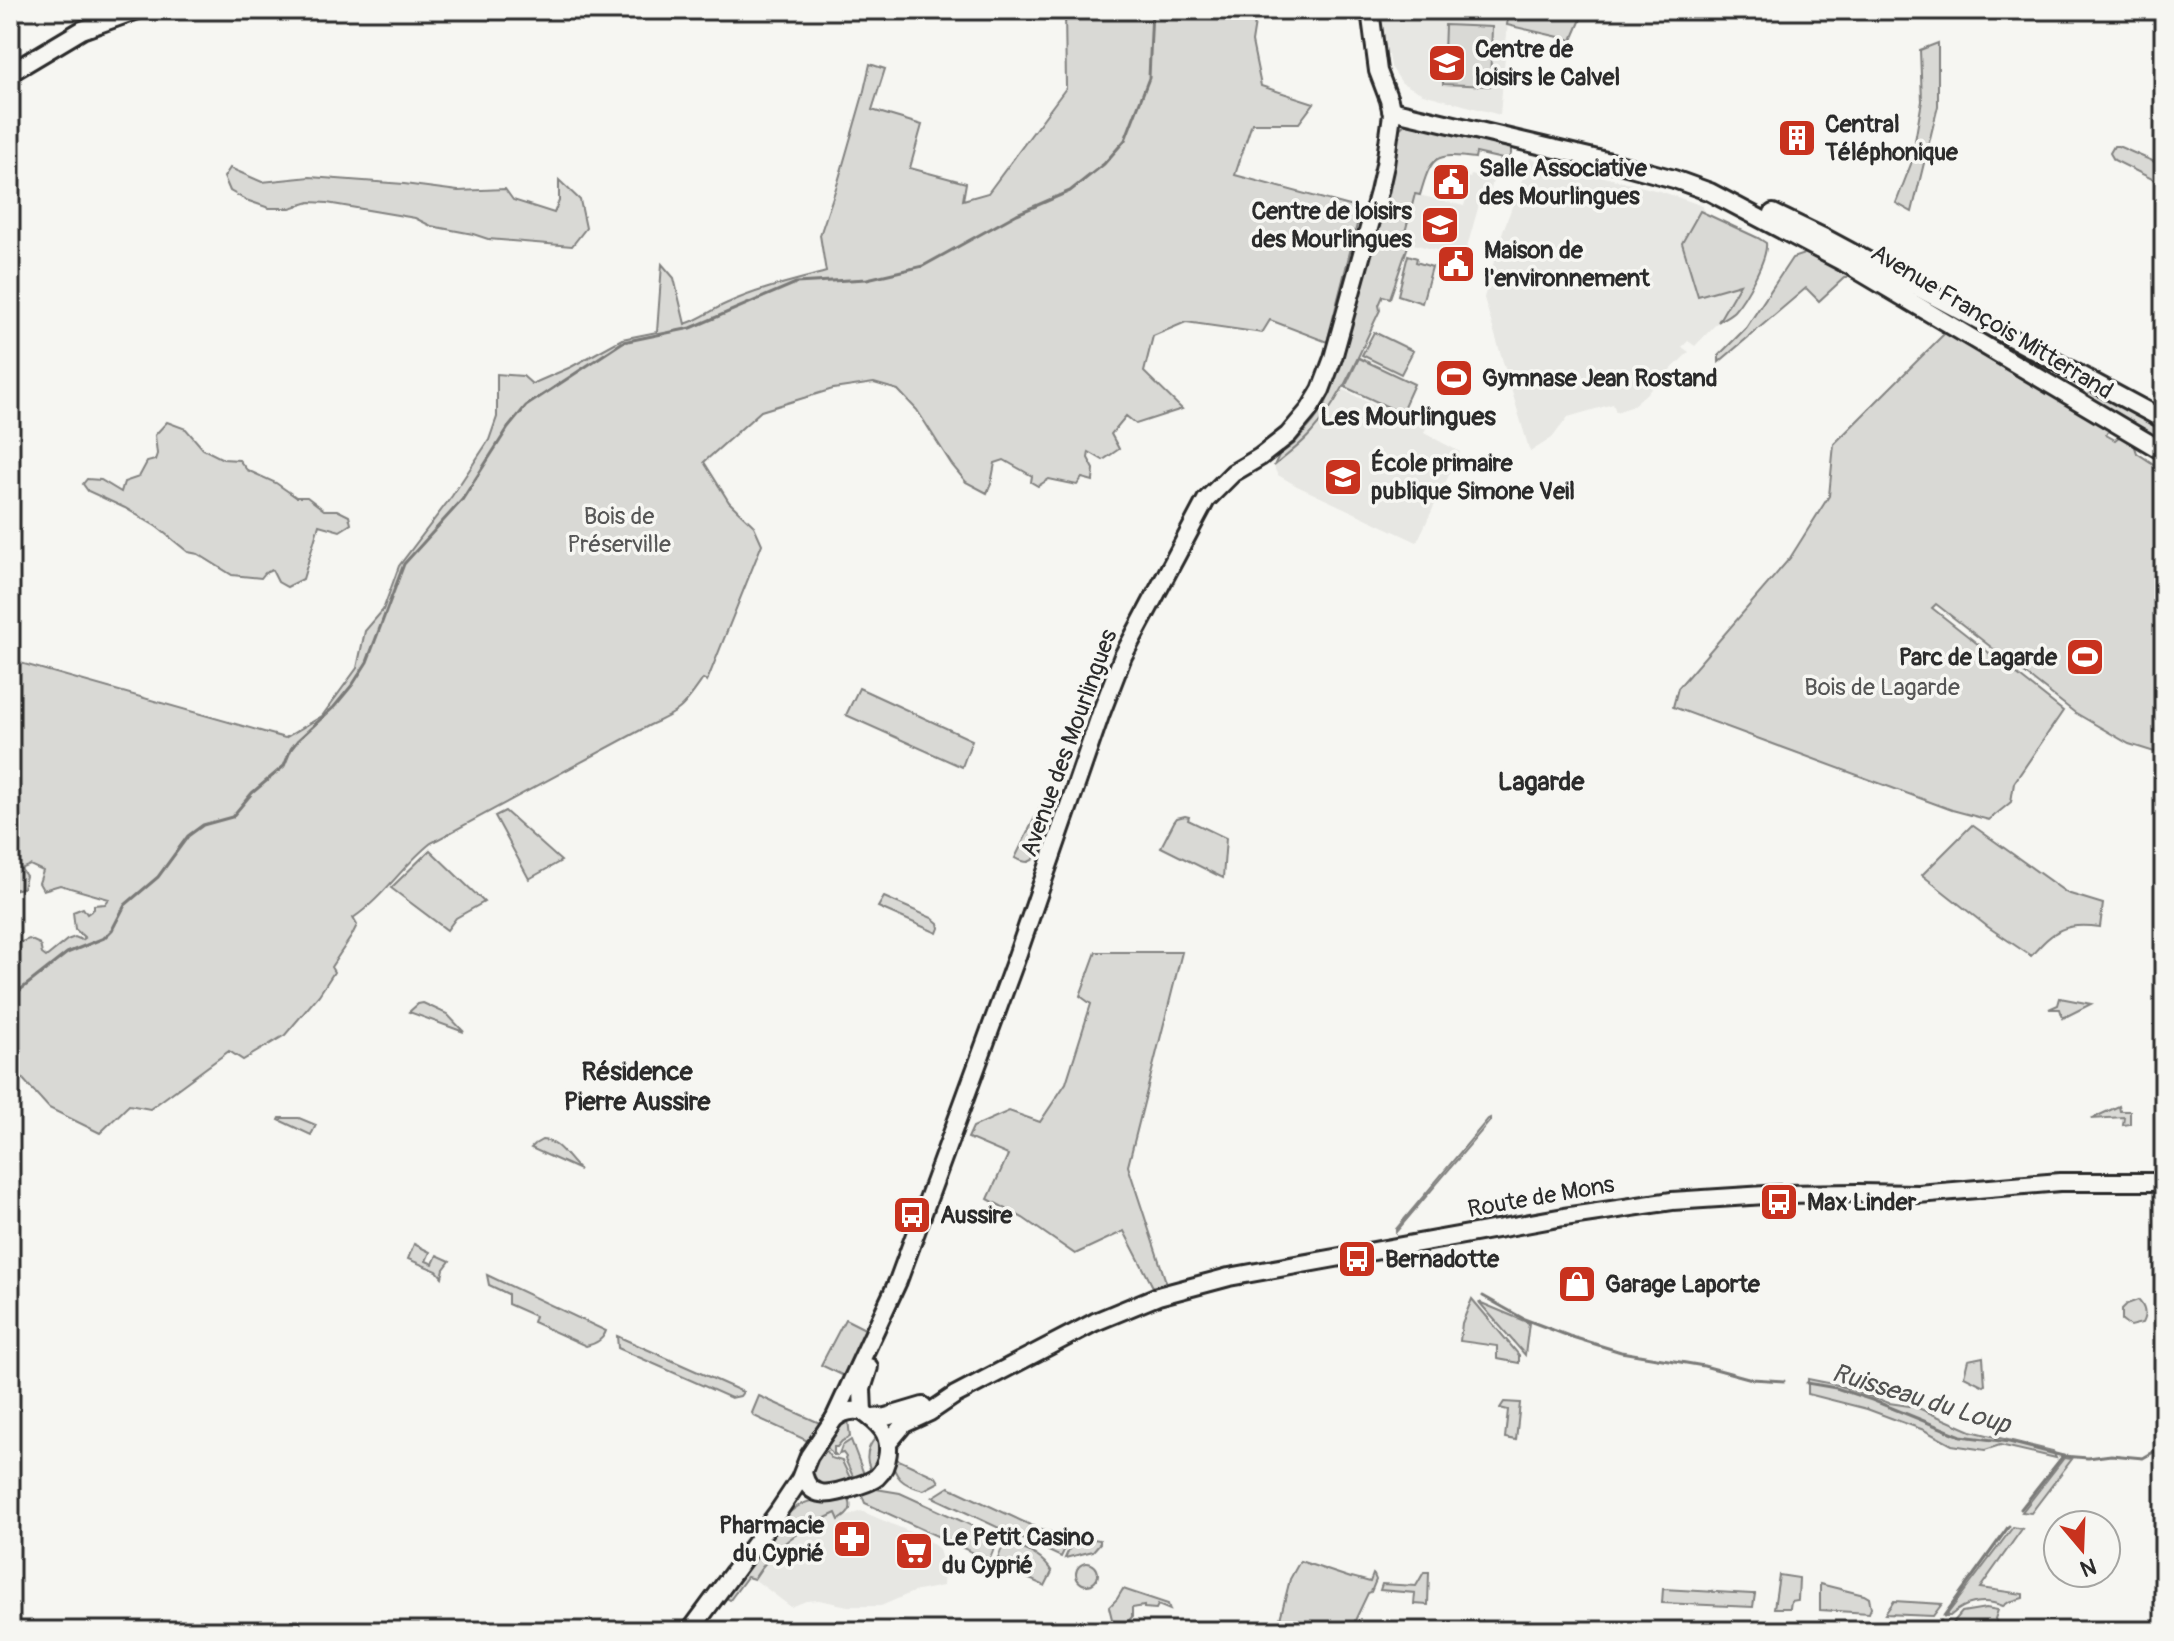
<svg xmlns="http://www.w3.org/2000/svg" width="2174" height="1641" font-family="Pangolin,sans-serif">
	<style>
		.built { fill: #e7e7e3 }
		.green { fill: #d9d9d5; stroke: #828280; stroke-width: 2 }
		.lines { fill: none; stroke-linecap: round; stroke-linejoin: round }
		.stream { stroke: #7a7a78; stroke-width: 3 }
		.secondary-casing { stroke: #2b2b2b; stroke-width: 22 }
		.secondary { stroke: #f6f6f2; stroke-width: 16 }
		.labels { text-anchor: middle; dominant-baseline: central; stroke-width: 7; stroke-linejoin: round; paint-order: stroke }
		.poi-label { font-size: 24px; font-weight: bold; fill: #2b2b2b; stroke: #f6f6f2; text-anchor: start }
		.street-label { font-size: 24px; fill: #2b2b2b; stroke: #f6f6f2 }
		.park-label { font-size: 24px; fill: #565656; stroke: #f6f6f2 }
		.neighbourhood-label { font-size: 26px; font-weight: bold; fill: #2b2b2b; stroke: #f6f6f2 }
		.water-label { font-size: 26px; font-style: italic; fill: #525251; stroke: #f6f6f2 }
	</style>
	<rect width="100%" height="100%" fill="#f6f6f2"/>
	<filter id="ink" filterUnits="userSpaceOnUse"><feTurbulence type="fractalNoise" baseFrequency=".0125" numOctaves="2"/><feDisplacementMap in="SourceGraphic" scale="16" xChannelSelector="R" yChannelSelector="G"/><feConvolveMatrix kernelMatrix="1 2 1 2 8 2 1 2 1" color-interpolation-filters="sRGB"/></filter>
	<g filter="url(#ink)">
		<!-- built -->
		<g class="built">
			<polygon points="1381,10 1509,10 1500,115 1423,94 1402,83 1391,67 1389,54 1383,54"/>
			<polygon points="1530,158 1663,192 1703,206 1704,213 1758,238 1747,272 1718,322 1695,346 1688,341 1682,347 1689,352 1647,393 1631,407 1616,412 1613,404 1568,417 1552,438 1530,452 1484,298 1500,239"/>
			<polygon points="1442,172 1470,178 1471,175 1493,180 1488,203 1480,201 1464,258 1403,241 1415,194 1464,206 1467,194 1439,188"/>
			<polygon points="1342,389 1412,425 1415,421 1427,426 1424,433 1460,452 1417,542 1297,486 1278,475 1276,472 1274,466 1312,433"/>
			<polygon points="861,1511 915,1534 930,1542 939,1549 944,1568 943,1586 913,1592 881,1606 848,1606 819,1600 806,1601 791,1607 754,1579 771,1554 788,1539 805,1527 836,1513 840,1519"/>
		</g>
		<!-- green -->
		<g class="green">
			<path d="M 1065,10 L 1257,10 L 1252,42 L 1261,86 L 1314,103 L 1299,123 L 1252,123 L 1235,175 L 1361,209 L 1327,342 L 1270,320 L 1262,333 L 1186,322 L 1153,336 L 1144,372 L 1182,409 L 1136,424 L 1126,416 L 1111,434 L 1119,449 L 1103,460 L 1089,452 L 1088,458 L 1094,469 L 1093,481 L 1082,478 L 1077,485 L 1049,479 L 1038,486 L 1031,482 L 1032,476 L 1004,460 L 995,463 L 991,484 L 987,493 L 966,482 L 952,465 L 917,410 L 898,390 L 874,383 L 833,389 L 761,411 L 704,462 L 729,502 L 754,526 L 762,544 L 707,681 L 703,679 C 684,706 681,712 650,725 L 431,843 C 403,865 383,898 353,918 L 357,925 L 351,937 L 331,967 L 334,972 L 319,995 L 285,1035 L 243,1060 L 229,1051 L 150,1109 L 129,1105 L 100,1133 L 49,1108 L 22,1078 L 10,1078 L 10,958 L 13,959 L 16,944 L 29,939 L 40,944 L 42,954 L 46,957 L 67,940 L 75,937 L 82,940 L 85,938 L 75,929 L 73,912 L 83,908 L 87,914 L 94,909 L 94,905 L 105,904 L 109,899 L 60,885 L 43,890 L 39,883 L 43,871 L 30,865 L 21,869 L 26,876 L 23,888 L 10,890 C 10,876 12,864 12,851 L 10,849 L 10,660 L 285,738 L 322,716 L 357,668 L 365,631 L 383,610 L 399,566 L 452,496 L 489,440 L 497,417 L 497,374 L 523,376 L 532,384 L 571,367 L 622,339 L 657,332 L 662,264 L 674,278 L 685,324 C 702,319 714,308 730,302 C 761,288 794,281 826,272 L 820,235 L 838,182 L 863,95 L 870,64 L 885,69 L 872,110 L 922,125 L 910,168 L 966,183 L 963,200 L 988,193 L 1066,88 Z"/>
			<polygon points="1509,10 1585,10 1572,40 1507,25"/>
			<polygon points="1445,25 1492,27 1490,86 1443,84"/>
			<polygon points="1938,43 1938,106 1912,212 1896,203 1911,164 1922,101 1920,50"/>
			<path d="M 1413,123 L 1511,146 L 1511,154 L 1507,160 L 1476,153 L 1475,158 C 1434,152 1431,157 1420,195 L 1415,194 L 1403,240 L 1409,243 L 1390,298 L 1383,296 L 1379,305 L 1380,310 C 1360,351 1343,398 1312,432 C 1302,444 1287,455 1274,466 L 1279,455 L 1294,444 L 1314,421 L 1325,405 L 1334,382 L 1376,230 L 1397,131 L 1405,124 Z"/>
			<polygon points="2114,146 2118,146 2164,166 2164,185 2114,160 2110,153"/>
			<polygon points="230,168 262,182 310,177 404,184 458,191 505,189 513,200 554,213 559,201 559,180 580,200 586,228 572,246 488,239 473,234 431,226 415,218 327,203 310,202 290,208 269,208 246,200 230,191 224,177"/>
			<path d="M 1700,211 L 1758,238 L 1766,243 C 1768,258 1745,299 1734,311 C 1730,315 1723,318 1718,322 L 1740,284 L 1698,296 L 1682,243 Z"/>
			<polygon points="1827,244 2164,424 2164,447"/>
			<polygon points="1807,253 1813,254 1848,275 1847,278 1844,278 1819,301 1806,288 1719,362 1719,355 1746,328 1792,258"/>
			<polygon points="1408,255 1417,258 1416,262 1432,267 1422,303 1398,295"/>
			<polygon points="1374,332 1413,351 1401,374 1362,355"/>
			<polygon points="1945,333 2109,430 2106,435 2115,440 2120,436 2134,444 2137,453 2164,471 2164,755 2129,744 2074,712 1936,604 1932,608 2063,711 2014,783 2011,802 1989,820 1952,810 1673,707 1678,688 1790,558 1829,496 1834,444"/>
			<polygon points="1359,358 1414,384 1401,413 1345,387"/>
			<polygon points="167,422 186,429 203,449 223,459 239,460 247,470 276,483 296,497 307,497 324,510 337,510 349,516 351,524 340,531 319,525 303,579 287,587 278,582 272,570 265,573 261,578 232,575 198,554 188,552 157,527 125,508 88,491 83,484 87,479 101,480 121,492 124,482 139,477 147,462 155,460 157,454 155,435"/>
			<polygon points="859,688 972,740 962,767 846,715"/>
			<path d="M 1042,803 L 1059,810 C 1053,823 1043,859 1028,862 C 1023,862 1019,860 1015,858 Z"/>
			<polygon points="505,811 561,861 529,879 495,816"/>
			<polygon points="1185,816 1189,817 1188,820 1226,838 1223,878 1161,847 1174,822 1177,818"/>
			<path d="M 1972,825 L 2067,893 L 2103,904 L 2100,927 C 2064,922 2054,930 2031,956 L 1988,927 L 1922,875 Z"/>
			<polygon points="430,850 484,902 456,918 447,930 391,888"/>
			<polygon points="884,897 932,918 938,923 939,928 937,933 878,907"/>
			<polygon points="1096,952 1182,952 1128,1166 1166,1282 1153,1287 1124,1231 1075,1254 1023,1218 988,1199 1008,1155 968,1138 973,1127 1009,1111 1040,1122 1066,1083 1091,1004 1080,996"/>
			<polygon points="2060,998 2091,1004 2063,1018 2060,1009 2049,1009 2058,1005"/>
			<polygon points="423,1003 447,1014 464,1032 409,1012 418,1004"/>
			<polygon points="2119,1106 2120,1111 2130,1111 2130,1124 2123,1125 2124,1117 2091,1119"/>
			<polygon points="280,1118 299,1118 316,1125 311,1135 279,1120"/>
			<polygon points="1490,1118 1490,1121 1396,1232 1396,1229 1488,1119"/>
			<path d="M 542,1140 C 560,1141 567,1159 580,1170 L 531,1148 L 535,1144 Z"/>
			<polygon points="414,1244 430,1252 426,1261 433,1264 437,1255 450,1261 444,1269 442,1277 437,1271 408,1259"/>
			<path d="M 487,1275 L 606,1331 C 603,1340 595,1344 586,1346 L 533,1322 L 535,1316 L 508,1304 L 508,1294 L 489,1285 Z"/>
			<polygon points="1472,1299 1519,1355 1519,1363 1497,1359 1497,1346 1460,1341 1462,1323"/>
			<path d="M 2138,1300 C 2145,1307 2147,1314 2142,1323 L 2130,1326 L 2122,1320 L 2122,1309 L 2127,1304 Z"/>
			<polygon points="1479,1302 1529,1323 1525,1355"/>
			<polygon points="845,1319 867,1330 844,1376 821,1365"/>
			<polygon points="617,1336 743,1392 740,1396 731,1398 618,1348"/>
			<polygon points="1983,1357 1985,1385 1984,1386 1964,1376 1968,1360"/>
			<polygon points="1808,1379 1838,1385 1889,1403 1916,1407 1971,1431 2053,1451 2056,1458 2000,1445 1985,1450 1952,1445 1924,1430 1899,1421 1867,1409 1808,1394"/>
			<polygon points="759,1396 822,1424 810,1442 754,1416 752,1413"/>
			<polygon points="1504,1402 1520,1403 1516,1440 1505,1438 1508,1410 1500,1408"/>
			<polygon points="848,1419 850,1437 842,1441 837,1447 834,1447 834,1453 836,1455 833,1455 824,1443 837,1424"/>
			<path d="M 880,1434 L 882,1455 L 873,1473 C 863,1460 867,1444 880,1434 Z"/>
			<polygon points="851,1440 865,1477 855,1481 845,1459 846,1457 843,1453 839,1454 842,1446"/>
			<polygon points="822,1446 831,1458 842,1461 852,1482 821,1488 808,1473"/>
			<path d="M 890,1456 L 936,1477 L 939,1482 L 924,1490 C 902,1485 895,1478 890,1456 Z"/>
			<polygon points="2064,1458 2072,1459 2031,1513 2022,1512"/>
			<polygon points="949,1487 1041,1530 1071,1536 1061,1557 933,1497"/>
			<path d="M 870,1488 L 900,1493 L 988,1533 C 998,1542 994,1550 989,1560 L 865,1503 L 860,1490 Z"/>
			<path d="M 847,1496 C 854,1507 850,1514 839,1520 L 836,1513 C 799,1530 776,1544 754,1579 L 747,1577 L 730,1600 L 723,1596 C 741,1572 776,1516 802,1504 C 815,1498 833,1498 847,1496 Z"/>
			<path d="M 2013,1527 L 2022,1529 L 1980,1588 L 2023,1594 L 2023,1598 L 2009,1602 L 2003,1606 C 1984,1598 1965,1602 1950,1616 L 1946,1616 Z"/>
			<polygon points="1075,1536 1100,1540 1100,1543 1093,1551 1065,1558"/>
			<path d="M 1010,1545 C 1027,1549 1043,1557 1052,1572 L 1045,1586 L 996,1564 L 1001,1550 Z"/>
			<polygon points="1300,1561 1351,1578 1352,1577 1370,1582 1373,1574 1374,1575 1376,1580 1371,1592 1368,1593 1350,1631 1277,1631 1290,1579"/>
			<circle cx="1087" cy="1574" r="11"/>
			<polygon points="1424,1572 1429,1572 1428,1605 1414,1604 1415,1593 1380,1590 1382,1584 1416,1586"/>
			<polygon points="1779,1575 1799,1578 1798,1600 1791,1601 1790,1608 1774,1608"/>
			<polygon points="1820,1584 1864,1595 1869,1598 1871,1608 1869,1613 1820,1610"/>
			<polygon points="1123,1589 1168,1604 1170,1610 1158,1605 1156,1609 1144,1608 1144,1606 1132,1608 1132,1617 1124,1626 1114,1627 1109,1607 1117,1599"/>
			<polygon points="1663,1589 1752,1594 1755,1594 1753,1607 1662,1603"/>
			<polygon points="1894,1601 1942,1604 1933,1616 1885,1614"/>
			<polygon points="1986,1608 1998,1610 1995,1619 1999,1626 2005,1624 2004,1631 1946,1631 1962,1612"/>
		</g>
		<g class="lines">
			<!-- stream -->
			<g class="stream">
				<polyline points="10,998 67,953 104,938 112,930 125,905 158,877 188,836 203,825 232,817 252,793 284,766 291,749 298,740 334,707 353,684 367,662 404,564 462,500 508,428 526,406 623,342 691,328 796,283 867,279 923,266 1017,214 1070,191 1104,164 1125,140 1149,78 1152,10"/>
				<polyline points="1483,1296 1524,1319 1569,1336 1621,1352 1704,1366 1752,1379 1784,1381"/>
				<polyline points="1807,1383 1836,1388 1872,1400 1961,1436 2009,1442 2063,1456 2088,1458 2111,1455 2143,1458 2164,1446"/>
				<polyline points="2021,1509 2063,1456"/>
				<polyline points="1944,1616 2009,1526"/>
				<polyline points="1934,1631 1941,1621"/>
			</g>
			<defs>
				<g id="secondary">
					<polyline points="10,73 82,30 138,10"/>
					<polyline points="1391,110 1619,164 1674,179 1710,192 1854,268 2164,452"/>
					<polyline points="1773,213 1827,239 2164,420"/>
					<polyline points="863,1412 862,1389 869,1367"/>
					<polyline points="871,1418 886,1417 923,1406"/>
					<polyline points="834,1419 898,1281 1016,959 1101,713 1123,656 1206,500 1233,473 1260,457 1288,435 1309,410 1321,390 1333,358 1379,192 1385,165 1392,114 1389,100 1378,71 1370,10"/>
					<polyline points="888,1443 904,1424 930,1412 955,1395 1095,1322 1158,1296 1229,1277 1564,1217 1672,1201 1781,1194 1858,1193 1918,1194 2060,1182 2164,1182"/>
					<path d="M 690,1631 L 778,1512 L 800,1479 L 809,1456 L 834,1419 C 842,1412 853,1409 863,1412 C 870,1417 877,1422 882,1429 C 892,1442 889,1466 877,1477 C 871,1482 862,1484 854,1487 C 833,1494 809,1502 803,1472"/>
				</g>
			</defs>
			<!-- secondary casing -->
			<use href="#secondary" class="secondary-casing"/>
			<!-- secondary -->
			<use href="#secondary" class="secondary"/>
		</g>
	</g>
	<!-- icons -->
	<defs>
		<symbol id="school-square" viewBox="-11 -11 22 22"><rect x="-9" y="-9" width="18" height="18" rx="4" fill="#c8321e" stroke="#f6f6f2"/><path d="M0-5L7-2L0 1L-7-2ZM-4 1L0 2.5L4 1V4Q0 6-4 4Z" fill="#fff"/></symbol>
		<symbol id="building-square" viewBox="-11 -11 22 22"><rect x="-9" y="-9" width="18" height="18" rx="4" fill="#c8321e" stroke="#f6f6f2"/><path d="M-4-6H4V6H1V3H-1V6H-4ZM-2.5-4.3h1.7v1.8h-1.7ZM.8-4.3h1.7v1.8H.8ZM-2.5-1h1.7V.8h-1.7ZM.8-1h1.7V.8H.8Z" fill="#fff"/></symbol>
		<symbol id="civic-square" viewBox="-11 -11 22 22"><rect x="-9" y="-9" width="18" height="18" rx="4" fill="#c8321e" stroke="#f6f6f2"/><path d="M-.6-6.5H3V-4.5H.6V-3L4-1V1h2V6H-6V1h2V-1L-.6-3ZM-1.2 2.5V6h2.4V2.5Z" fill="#fff"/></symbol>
		<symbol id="stadium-square" viewBox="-11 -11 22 22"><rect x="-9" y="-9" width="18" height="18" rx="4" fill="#c8321e" stroke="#f6f6f2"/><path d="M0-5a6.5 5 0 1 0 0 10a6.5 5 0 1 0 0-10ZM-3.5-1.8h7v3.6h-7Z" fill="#fff"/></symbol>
		<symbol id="bus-square" viewBox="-11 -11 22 22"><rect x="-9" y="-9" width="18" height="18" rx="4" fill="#c8321e" stroke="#f6f6f2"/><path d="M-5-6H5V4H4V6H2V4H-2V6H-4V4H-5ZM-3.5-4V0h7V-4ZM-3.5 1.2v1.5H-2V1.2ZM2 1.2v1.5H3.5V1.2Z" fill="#fff"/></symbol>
		<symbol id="shop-square" viewBox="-11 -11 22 22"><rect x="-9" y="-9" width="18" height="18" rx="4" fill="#c8321e" stroke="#f6f6f2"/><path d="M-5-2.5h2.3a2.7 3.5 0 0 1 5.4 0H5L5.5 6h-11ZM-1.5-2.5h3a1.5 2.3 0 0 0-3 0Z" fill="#fff"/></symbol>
		<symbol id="pharmacy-square" viewBox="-11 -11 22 22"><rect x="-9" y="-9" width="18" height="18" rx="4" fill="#c8321e" stroke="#f6f6f2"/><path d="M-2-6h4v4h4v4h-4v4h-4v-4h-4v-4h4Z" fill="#fff"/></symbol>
		<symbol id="supermarket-square" viewBox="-11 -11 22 22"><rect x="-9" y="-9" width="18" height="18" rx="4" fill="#c8321e" stroke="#f6f6f2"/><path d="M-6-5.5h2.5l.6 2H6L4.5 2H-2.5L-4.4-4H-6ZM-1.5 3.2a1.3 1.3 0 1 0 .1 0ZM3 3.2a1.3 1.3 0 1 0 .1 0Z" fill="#fff"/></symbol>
	</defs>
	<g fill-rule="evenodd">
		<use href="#school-square" x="1425" y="41" width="44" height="44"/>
		<use href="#building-square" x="1775" y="116" width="44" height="44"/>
		<use href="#civic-square" x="1429" y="160" width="44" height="44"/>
		<use href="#school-square" x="1418" y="203" width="44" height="44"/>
		<use href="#civic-square" x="1434" y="242" width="44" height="44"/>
		<use href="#stadium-square" x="1432" y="356" width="44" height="44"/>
		<use href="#school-square" x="1321" y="455" width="44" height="44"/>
		<use href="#stadium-square" x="2063" y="635" width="44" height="44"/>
		<use href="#bus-square" x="1757" y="1180" width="44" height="44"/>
		<use href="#bus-square" x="890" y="1193" width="44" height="44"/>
		<use href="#bus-square" x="1335" y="1237" width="44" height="44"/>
		<use href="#shop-square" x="1555" y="1262" width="44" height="44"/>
		<use href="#pharmacy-square" x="830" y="1517" width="44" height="44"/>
		<use href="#supermarket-square" x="892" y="1529" width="44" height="44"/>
	</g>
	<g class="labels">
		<!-- poi labels -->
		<g class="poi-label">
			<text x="1475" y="49">Centre de<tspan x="1475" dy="28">loisirs le Calvel</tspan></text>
			<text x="1825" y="124">Central<tspan x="1825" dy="28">Téléphonique</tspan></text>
			<text x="1479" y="168">Salle Associative<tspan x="1479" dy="28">des Mourlingues</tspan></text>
			<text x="1412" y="211" text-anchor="end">Centre de loisirs<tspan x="1412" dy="28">des Mourlingues</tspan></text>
			<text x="1484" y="250">Maison de<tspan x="1484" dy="28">l'environnement</tspan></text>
			<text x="1482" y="378">Gymnase Jean Rostand</text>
			<text x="1371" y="463">École primaire<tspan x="1371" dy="28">publique Simone Veil</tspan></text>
			<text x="2057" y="657" text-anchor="end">Parc de Lagarde</text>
			<text x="1807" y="1202">Max Linder</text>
			<text x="940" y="1215">Aussire</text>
			<text x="1385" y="1259">Bernadotte</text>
			<text x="1605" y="1284">Garage Laporte</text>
			<text x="824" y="1525" text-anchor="end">Pharmacie<tspan x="824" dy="28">du Cyprié</tspan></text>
			<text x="942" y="1537">Le Petit Casino<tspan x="942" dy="28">du Cyprié</tspan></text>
		</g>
		<!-- street labels -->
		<g class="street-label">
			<text transform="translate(1992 322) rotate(31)">Avenue François Mitterrand</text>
			<text transform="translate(1069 743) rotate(-70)">Avenue des Mourlingues</text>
			<text transform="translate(1541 1197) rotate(-10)">Route de Mons</text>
		</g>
		<!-- park labels -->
		<g class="park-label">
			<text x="619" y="516">Bois de<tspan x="619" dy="28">Préserville</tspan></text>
			<text x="1882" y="687">Bois de Lagarde</text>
		</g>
		<!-- neighbourhood labels -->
		<g class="neighbourhood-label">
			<text x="1408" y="417">Les Mourlingues</text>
			<text x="1541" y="782">Lagarde</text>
			<text x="637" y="1072">Résidence<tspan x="637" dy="30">Pierre Aussire</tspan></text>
		</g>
		<!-- water labels -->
		<g class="water-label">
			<text transform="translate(1921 1399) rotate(17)">Ruisseau du Loup</text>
		</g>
	</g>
	<!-- margin -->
	<rect width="2174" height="1641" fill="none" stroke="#f6f6f2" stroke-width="40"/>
	<rect x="20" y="20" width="2134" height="1601" fill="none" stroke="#2b2b2b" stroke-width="3" filter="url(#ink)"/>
	<!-- north arrow -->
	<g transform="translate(2082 1549) rotate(161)"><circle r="38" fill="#f6f6f2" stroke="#a5a5a2" stroke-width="2"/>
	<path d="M0-6L14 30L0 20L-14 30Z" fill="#c8321e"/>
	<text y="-12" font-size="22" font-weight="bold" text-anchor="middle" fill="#2b2b2b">N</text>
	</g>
</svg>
